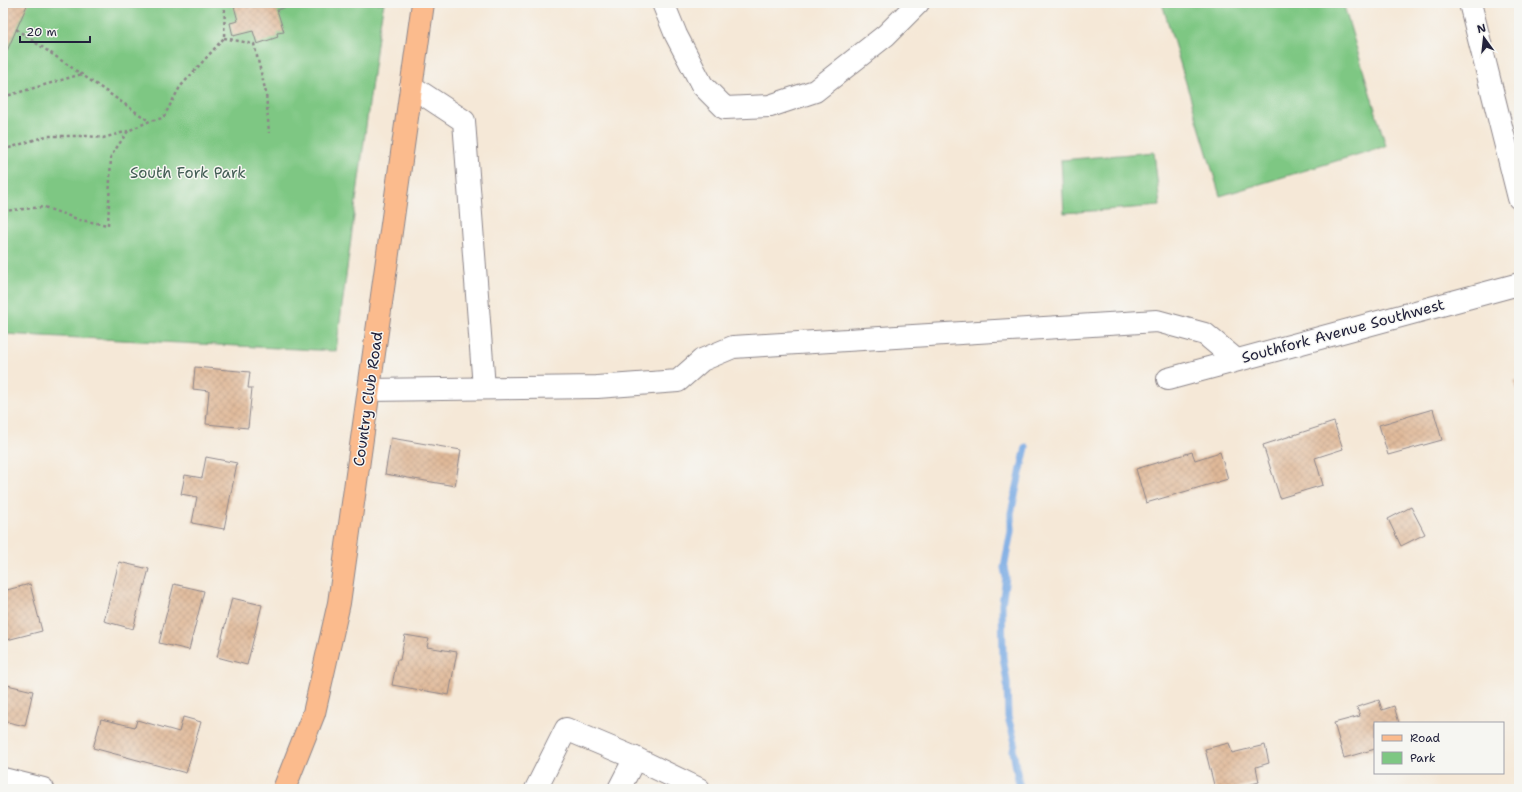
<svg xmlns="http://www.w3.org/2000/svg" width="1522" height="792" font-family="'Shantell Sans',sans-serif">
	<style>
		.park { fill: #7ec783; stroke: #50745f }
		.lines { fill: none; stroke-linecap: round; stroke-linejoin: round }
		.stream { stroke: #77a9e3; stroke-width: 7 }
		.building { fill: url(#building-cross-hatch) }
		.minor-casing { stroke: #8c8589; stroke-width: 24 }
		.major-casing { stroke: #8c8589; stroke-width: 24 }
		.path { stroke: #8c8589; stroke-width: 2.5; stroke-dasharray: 3 3; stroke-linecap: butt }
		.minor { stroke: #fff; stroke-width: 22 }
		.major { stroke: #fbbb8d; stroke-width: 22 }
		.labels { text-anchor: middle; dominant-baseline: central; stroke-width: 3; stroke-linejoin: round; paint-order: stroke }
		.park-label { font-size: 15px; fill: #425c54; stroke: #f6f6f2 }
		.street-label { font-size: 15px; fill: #22223b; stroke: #f6f6f2 }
	</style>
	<defs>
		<pattern id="building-cross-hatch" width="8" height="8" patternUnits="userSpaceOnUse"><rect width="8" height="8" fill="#e0b999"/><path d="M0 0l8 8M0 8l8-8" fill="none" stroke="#c09f85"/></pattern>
	</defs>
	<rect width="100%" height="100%" fill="#f6f6f2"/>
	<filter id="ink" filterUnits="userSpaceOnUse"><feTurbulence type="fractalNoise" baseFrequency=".025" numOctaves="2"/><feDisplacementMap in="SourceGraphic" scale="8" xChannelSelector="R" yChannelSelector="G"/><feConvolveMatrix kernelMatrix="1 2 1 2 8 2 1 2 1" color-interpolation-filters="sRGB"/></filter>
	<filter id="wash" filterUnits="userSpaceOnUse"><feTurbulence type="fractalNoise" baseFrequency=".012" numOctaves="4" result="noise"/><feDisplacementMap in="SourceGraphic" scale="16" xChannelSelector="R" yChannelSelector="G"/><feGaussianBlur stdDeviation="0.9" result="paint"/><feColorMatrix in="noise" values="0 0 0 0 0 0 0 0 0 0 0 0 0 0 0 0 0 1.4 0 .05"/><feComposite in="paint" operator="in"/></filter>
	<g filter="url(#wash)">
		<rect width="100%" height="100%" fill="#f5e8d7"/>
		<!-- park -->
		<g class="park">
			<polygon points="3,3 384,3 379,29 336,351 3,334"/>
			<polygon points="1162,3 1343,3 1386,146 1220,196"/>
			<polygon points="1154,152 1160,206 1064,213 1061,160"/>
		</g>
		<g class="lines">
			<!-- stream -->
			<polyline class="stream" points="1020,789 1013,751 1015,742 1008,717 1007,682 1003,657 1002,604 1006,577 1004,568 1011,531 1011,513 1026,447"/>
		</g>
		<g id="blocks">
			<!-- building -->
			<g class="building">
				<polygon points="3,3 28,3 3,60"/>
				<polygon points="242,3 296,3 297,4 277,10 284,32 277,33 278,37 257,44 253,31 233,36 230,23 238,21 234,6"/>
				<polygon points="195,367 250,372 248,388 252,388 248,428 206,424 209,391 193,389"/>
				<polygon points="1519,379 1519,395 1514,381"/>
				<polygon points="1433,409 1442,440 1388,455 1379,425"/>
				<polygon points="1334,422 1343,449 1315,458 1323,485 1280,498 1263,445"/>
				<polygon points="391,438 461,450 455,486 385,474"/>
				<polygon points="1192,452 1195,460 1220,452 1228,479 1146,503 1136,469"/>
				<polygon points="206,457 237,463 224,529 192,523 197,497 181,494 185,475 202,478"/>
				<polygon points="1411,507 1425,534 1401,546 1388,519"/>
				<polygon points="119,562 149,569 133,629 104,621"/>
				<polygon points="30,584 42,631 3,641 3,591"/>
				<polygon points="174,584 204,591 189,650 159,643"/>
				<polygon points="232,598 262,605 247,665 217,657"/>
				<polygon points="405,635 429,639 427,647 457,652 449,695 392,685 397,660 400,660"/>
				<polygon points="3,684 33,691 25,726 3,721"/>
				<polygon points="1379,700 1382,710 1394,706 1399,723 1375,723 1375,749 1344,758 1334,723 1360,716 1357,707"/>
				<polygon points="183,717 201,722 186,773 93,748 101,719 135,727 137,720 179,732"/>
				<polygon points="1229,743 1232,753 1265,745 1269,763 1256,767 1259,782 1233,789 1215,789 1205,749"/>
			</g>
		</g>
	</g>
	<g filter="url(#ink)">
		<use href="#blocks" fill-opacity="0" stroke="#8c8589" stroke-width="1"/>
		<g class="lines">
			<defs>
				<g id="minor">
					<polyline points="663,3 676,35 702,85 725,108 770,106 815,91 886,35 918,3"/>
					<polyline points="1470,3 1519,198"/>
					<polyline points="411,86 464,121 484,388"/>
					<polyline points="1168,379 1519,284"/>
					<polyline points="369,390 597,387 678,381 702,360 733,347 1157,321 1205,334 1236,360"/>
					<polyline points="3,779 43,789"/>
					<polyline points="536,789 566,729 635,758 699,789"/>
					<polyline points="619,789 635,758"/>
				</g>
				<polyline id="major" points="284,789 314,713 339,603 423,3"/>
			</defs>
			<!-- minor casing -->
			<use href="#minor" class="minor-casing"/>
			<!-- major casing -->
			<use href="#major" class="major-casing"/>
			<!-- path -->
			<g class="path">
				<polyline points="16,29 149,121"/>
				<polyline points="224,38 254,44 266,93 269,133"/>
				<polyline points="3,97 82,74"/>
				<polyline points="3,150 46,136 88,136 103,138 128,131"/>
				<polyline points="3,211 44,207 80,220 108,225 111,156 128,131 150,121 163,118 180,87 224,38 225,3"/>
			</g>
			<!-- minor -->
			<use href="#minor" class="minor"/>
			<!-- major -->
			<use href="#major" class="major"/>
		</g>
	</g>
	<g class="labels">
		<!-- park labels -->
		<g class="park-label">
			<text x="188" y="173">South Fork Park</text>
		</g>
		<!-- street labels -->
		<g class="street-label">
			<text transform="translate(1343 331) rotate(-15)">Southfork Avenue Southwest</text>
			<text transform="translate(368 399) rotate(-82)">Country Club Road</text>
		</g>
	</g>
	<!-- margin -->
	<rect width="1522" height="792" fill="none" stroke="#f6f6f2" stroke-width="16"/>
	<!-- legend -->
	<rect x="1374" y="722" width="130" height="52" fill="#f6f6f2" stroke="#a1a1a9"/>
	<rect x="1382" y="735" width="20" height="6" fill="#fbbb8d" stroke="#a1a1a9"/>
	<text x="1410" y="742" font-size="12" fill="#22223b">Road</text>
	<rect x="1382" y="752" width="20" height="12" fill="#7ec783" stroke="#a1a1a9"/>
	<text x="1410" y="762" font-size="12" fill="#22223b">Park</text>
	<!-- north arrow -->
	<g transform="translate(1484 38) rotate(345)" stroke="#f6f6f2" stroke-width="3" paint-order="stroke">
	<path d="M0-3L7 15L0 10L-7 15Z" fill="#22223b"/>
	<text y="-6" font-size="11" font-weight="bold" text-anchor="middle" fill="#22223b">N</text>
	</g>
	<!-- scale -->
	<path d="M20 36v6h70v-6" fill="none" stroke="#22223b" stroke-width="2"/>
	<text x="26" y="36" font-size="12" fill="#22223b" stroke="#f6f6f2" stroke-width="3" paint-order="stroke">20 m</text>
</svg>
